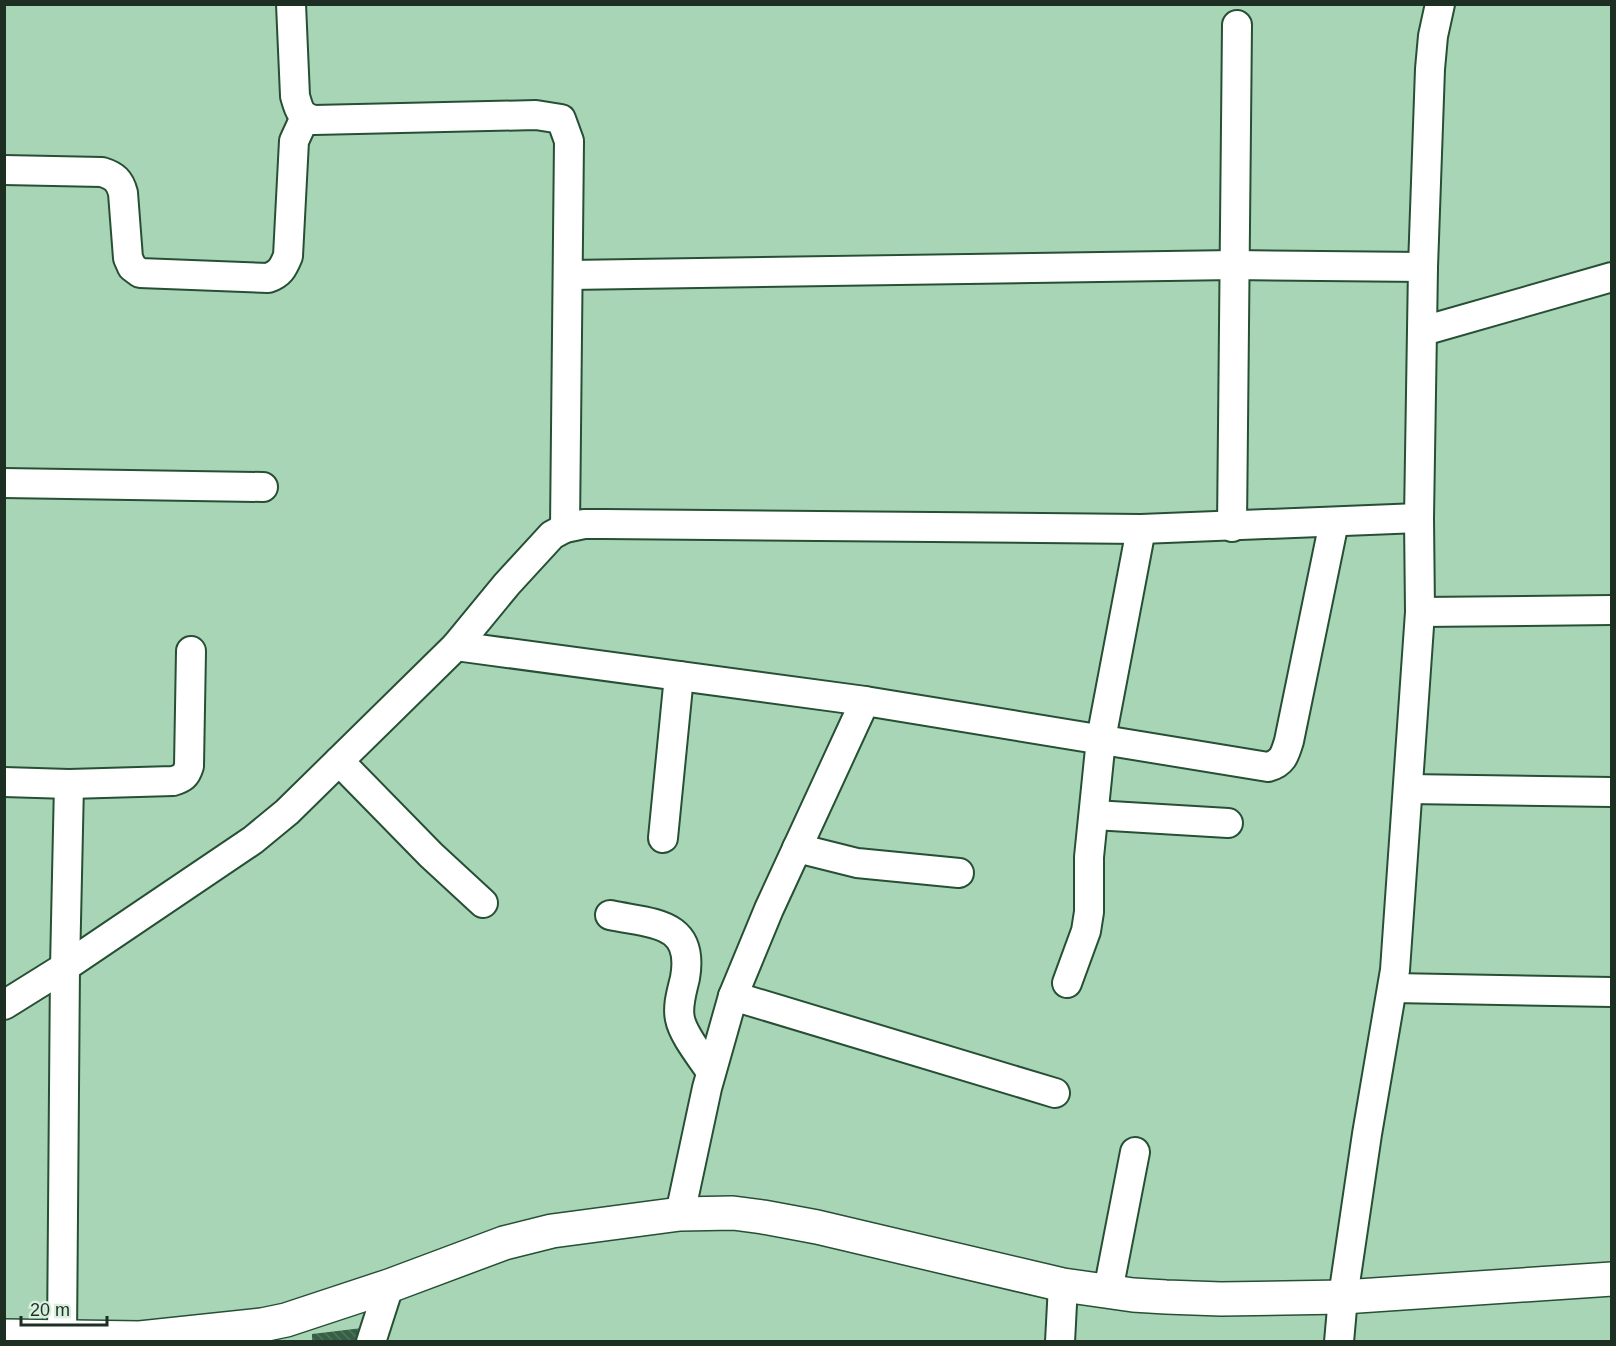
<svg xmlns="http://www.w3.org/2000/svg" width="1616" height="1346" font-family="Helvetica,sans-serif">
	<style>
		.building { fill: url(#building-back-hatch) }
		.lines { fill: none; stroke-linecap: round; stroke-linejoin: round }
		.minor-casing { stroke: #264f34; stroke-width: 32 }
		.tertiary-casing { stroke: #264f34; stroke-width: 36 }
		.minor { stroke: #fff; stroke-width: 28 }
		.tertiary { stroke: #fff; stroke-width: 33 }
	</style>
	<defs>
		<pattern id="building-back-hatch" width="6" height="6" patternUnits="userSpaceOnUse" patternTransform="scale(1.5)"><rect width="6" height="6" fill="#366045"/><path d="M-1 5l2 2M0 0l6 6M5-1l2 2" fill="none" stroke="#51735d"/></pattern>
	</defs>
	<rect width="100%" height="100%" fill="#a8d5b5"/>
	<!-- building -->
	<polygon class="building" points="379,1326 381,1342 312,1342 312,1334"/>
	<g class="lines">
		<defs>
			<g id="minor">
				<path d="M 291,4 L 295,96 C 299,110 300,116 314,120 L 536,115 L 561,119 L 569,141 L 565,528"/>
				<path d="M 4,170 L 102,172 C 115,176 120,181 123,193 L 128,258 L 132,267 L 140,273 L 268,278 C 280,274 283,268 288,256 L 294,141 L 305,117"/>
				<polyline points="569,275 1234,265 1423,267"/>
				<polyline points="1423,331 1612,277"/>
				<polyline points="4,483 263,487"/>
				<polyline points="1232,527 1237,25"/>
				<polyline points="1420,612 1612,610"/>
				<path d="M 456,646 L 865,701 L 1268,767 C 1283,763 1285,754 1289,741 L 1334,522"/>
				<polyline points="339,761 431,855 483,903"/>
				<path d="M 4,782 L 69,784 L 173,781 C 183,778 186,776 189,766 L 191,651"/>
				<polyline points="1408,789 1612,792"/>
				<polyline points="1094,815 1228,823"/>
				<polyline points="663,838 679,676"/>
				<polyline points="797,848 857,863 959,873"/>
				<path d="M 610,915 C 652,924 695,921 685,978 C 682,991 677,1006 680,1019 C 683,1035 702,1058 711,1072"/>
				<polyline points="1067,983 1086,931 1089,912 1089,857 1101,739 1141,529"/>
				<polyline points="1393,988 1612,992"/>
				<polyline points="733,996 1055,1093"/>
				<polyline points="4,1005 65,967 253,840 287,812 456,646 507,584 552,535 565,528 584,524 604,524 1141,529 1419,518"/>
				<polyline points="680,1214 707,1088 733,996 769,909 865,701"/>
				<polyline points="1108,1291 1135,1152"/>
				<polyline points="62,1337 65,967 69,784"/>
				<polyline points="371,1342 389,1286"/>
				<polyline points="1060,1342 1063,1285"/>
				<polyline points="1339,1342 1343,1297 1367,1134 1395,970 1420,612 1419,518 1423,267 1430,69 1433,36 1440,4"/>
			</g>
			<polyline id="tertiary" points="4,1336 140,1338 262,1325 286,1320 389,1286 504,1243 552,1231 680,1214 733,1213 763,1217 817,1227 1063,1285 1133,1295 1166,1297 1221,1299 1343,1297 1612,1279"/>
		</defs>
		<!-- minor casing -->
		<use href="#minor" class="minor-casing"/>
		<!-- tertiary casing -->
		<use href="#tertiary" class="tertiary-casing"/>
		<!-- minor -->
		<use href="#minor" class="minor"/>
		<!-- tertiary -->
		<use href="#tertiary" class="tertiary"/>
	</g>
	<!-- border -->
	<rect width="1616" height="1346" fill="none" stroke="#1d2f23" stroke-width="12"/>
	<!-- scale -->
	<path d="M21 1316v9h86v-9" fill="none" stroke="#1d2f23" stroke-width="3"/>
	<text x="30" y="1316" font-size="18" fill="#1d2f23" stroke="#d9f0df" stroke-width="4.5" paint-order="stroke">20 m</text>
</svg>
